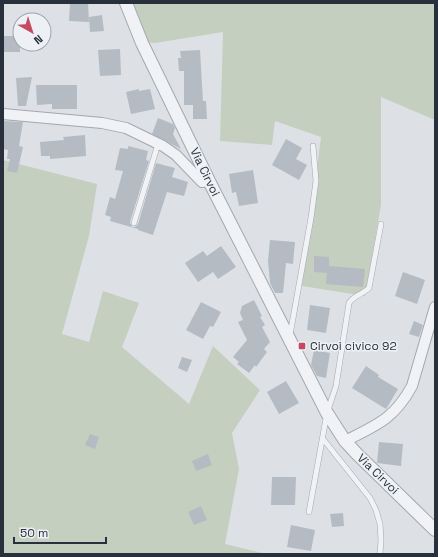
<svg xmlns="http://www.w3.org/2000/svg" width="438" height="557" font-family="'Space Grotesk',sans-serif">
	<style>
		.green { fill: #c4cfbf }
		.building { fill: #b5bbc2 }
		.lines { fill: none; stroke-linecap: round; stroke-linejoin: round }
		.service-casing { stroke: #a3a8b0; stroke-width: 6 }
		.minor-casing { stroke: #a3a8b0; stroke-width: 12 }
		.tertiary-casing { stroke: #a3a8b0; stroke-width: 14 }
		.service { stroke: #f0f2f5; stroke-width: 5 }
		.minor { stroke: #f0f2f5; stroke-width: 10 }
		.tertiary { stroke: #f0f2f5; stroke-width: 12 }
		.poi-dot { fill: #c44a62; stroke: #edf0f4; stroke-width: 1.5 }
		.labels { text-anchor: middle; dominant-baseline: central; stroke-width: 3; stroke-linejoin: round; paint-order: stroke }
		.street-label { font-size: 12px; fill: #28303c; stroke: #edf0f4 }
		.poi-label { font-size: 12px; fill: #28303c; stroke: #edf0f4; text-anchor: start }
	</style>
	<rect width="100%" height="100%" fill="#dde1e6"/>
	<!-- green -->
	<g class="green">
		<polygon points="121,3 435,3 435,120 381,97 381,205 365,296 302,286 321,137 275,121 272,145 220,141 223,32 155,43 134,41"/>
		<polygon points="3,160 97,184 89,236 62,334 89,342 103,291 139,303 122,347 189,404 213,346 260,390 232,433 239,469 225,544 267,554 3,554"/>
	</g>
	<!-- building -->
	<g class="building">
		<polygon points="70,3 88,3 89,22 69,21"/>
		<polygon points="102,15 104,31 90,32 89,17"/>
		<rect x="3" y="36" width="17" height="16"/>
		<polygon points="120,49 121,75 100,76 98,50"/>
		<polygon points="200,50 203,101 206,101 207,119 193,119 193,105 184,105 184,71 179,71 178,58 181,58 180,51"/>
		<polygon points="32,77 26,106 18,106 16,78"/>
		<polygon points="36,85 77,85 77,109 52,109 52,104 37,105"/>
		<polygon points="139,89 139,91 150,89 155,109 131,114 126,92"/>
		<polygon points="158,118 173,124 175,128 173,134 181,149 152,134"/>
		<polygon points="3,121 23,122 19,146 23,147 17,173 7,171 10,159 7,159 8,150 3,149"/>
		<polygon points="85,135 86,156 50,159 50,156 41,156 40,142 64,140 63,137"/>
		<polygon points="286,139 302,148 296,159 307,165 299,180 272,165"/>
		<polygon points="128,146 148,151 146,160 149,161 130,222 132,227 135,227 138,224 156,163 175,168 172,177 188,182 184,196 167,192 153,235 138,230 138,229 110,221 111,217 105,215 110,197 115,199 123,171 115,170 120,148 128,149"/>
		<polygon points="253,170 258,203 239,206 236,192 232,193 229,174"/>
		<polygon points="270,240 295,242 293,264 286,263 283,293 275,293 270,283 268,261"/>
		<polygon points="221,246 236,267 218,279 213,272 198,282 185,263 203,251 207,256"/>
		<polygon points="314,256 329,257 329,266 365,269 363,287 326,284 327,273 314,272"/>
		<polygon points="403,272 425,280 417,304 395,296"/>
		<polygon points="254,300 262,316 260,317 265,325 262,327 270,342 264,349 267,352 256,367 255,365 249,373 237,364 239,362 233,357 247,340 238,322 243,320 240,313 242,306"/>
		<polygon points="201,302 221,312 213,327 210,326 203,339 186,330"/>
		<polygon points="310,305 330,308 326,333 307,330"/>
		<polygon points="414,321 423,325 419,337 409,334"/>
		<polygon points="314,350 330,353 326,378 317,376 311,365"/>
		<polygon points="182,357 192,360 187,372 178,368"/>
		<polygon points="366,366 379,375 378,377 398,389 386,409 352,388"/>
		<polygon points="286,381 299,403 279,414 267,392"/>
		<polygon points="90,434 99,437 95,449 85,445"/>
		<polygon points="379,442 403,444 401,466 377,463"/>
		<polygon points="208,454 212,465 196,471 192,461"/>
		<polygon points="272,477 296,477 295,505 271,505"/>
		<polygon points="201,506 207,520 194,525 188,512"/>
		<polygon points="343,513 344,526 332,527 330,514"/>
		<polygon points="291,525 315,530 311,551 287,547"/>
	</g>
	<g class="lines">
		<defs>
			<g id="service">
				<polyline points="134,223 158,144"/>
				<polyline points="290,335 311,218 316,181 313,146"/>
				<polyline points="323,439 370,498 376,510 380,524 381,540 380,554"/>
				<path d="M 309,512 L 327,413 L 336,386 L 349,303 C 353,296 363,294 369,288 L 381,224"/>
			</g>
			<g id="minor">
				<polyline points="3,114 102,123 126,128 163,146 176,155 202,182 209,181"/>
				<path d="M 345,441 C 377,425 394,419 412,386 L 435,307"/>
			</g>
			<polyline id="tertiary" points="126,3 142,43 209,181 327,413 345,441 357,454 435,530"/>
		</defs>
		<!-- service casing -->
		<use href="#service" class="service-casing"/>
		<!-- minor casing -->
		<use href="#minor" class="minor-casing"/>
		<!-- tertiary casing -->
		<use href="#tertiary" class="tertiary-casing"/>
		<!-- service -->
		<use href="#service" class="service"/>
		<!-- minor -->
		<use href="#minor" class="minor"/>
		<!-- tertiary -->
		<use href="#tertiary" class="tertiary"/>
	</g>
	<!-- markers -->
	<rect class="poi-dot" x="298" y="342" width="8" height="8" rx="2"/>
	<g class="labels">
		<!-- street labels -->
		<g class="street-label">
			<text transform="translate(205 172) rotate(64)">Via Cirvoi</text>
			<text transform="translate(378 474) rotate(44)">Via Cirvoi</text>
		</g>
		<!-- poi labels -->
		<g class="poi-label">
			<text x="310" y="346">Cirvoi civico 92</text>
		</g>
	</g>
	<!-- border -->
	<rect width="438" height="557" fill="none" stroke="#28303c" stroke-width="8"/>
	<!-- north arrow -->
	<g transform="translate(32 32) rotate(141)"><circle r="19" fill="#edf0f4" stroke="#9ea3aa"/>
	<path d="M0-3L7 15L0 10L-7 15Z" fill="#c44a62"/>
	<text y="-6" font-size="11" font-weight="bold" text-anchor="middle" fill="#28303c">N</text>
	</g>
	<!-- scale -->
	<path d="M14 537v6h92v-6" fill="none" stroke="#28303c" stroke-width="2"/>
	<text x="20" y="537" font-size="12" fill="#28303c" stroke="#edf0f4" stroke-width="3" paint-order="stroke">50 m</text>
</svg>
